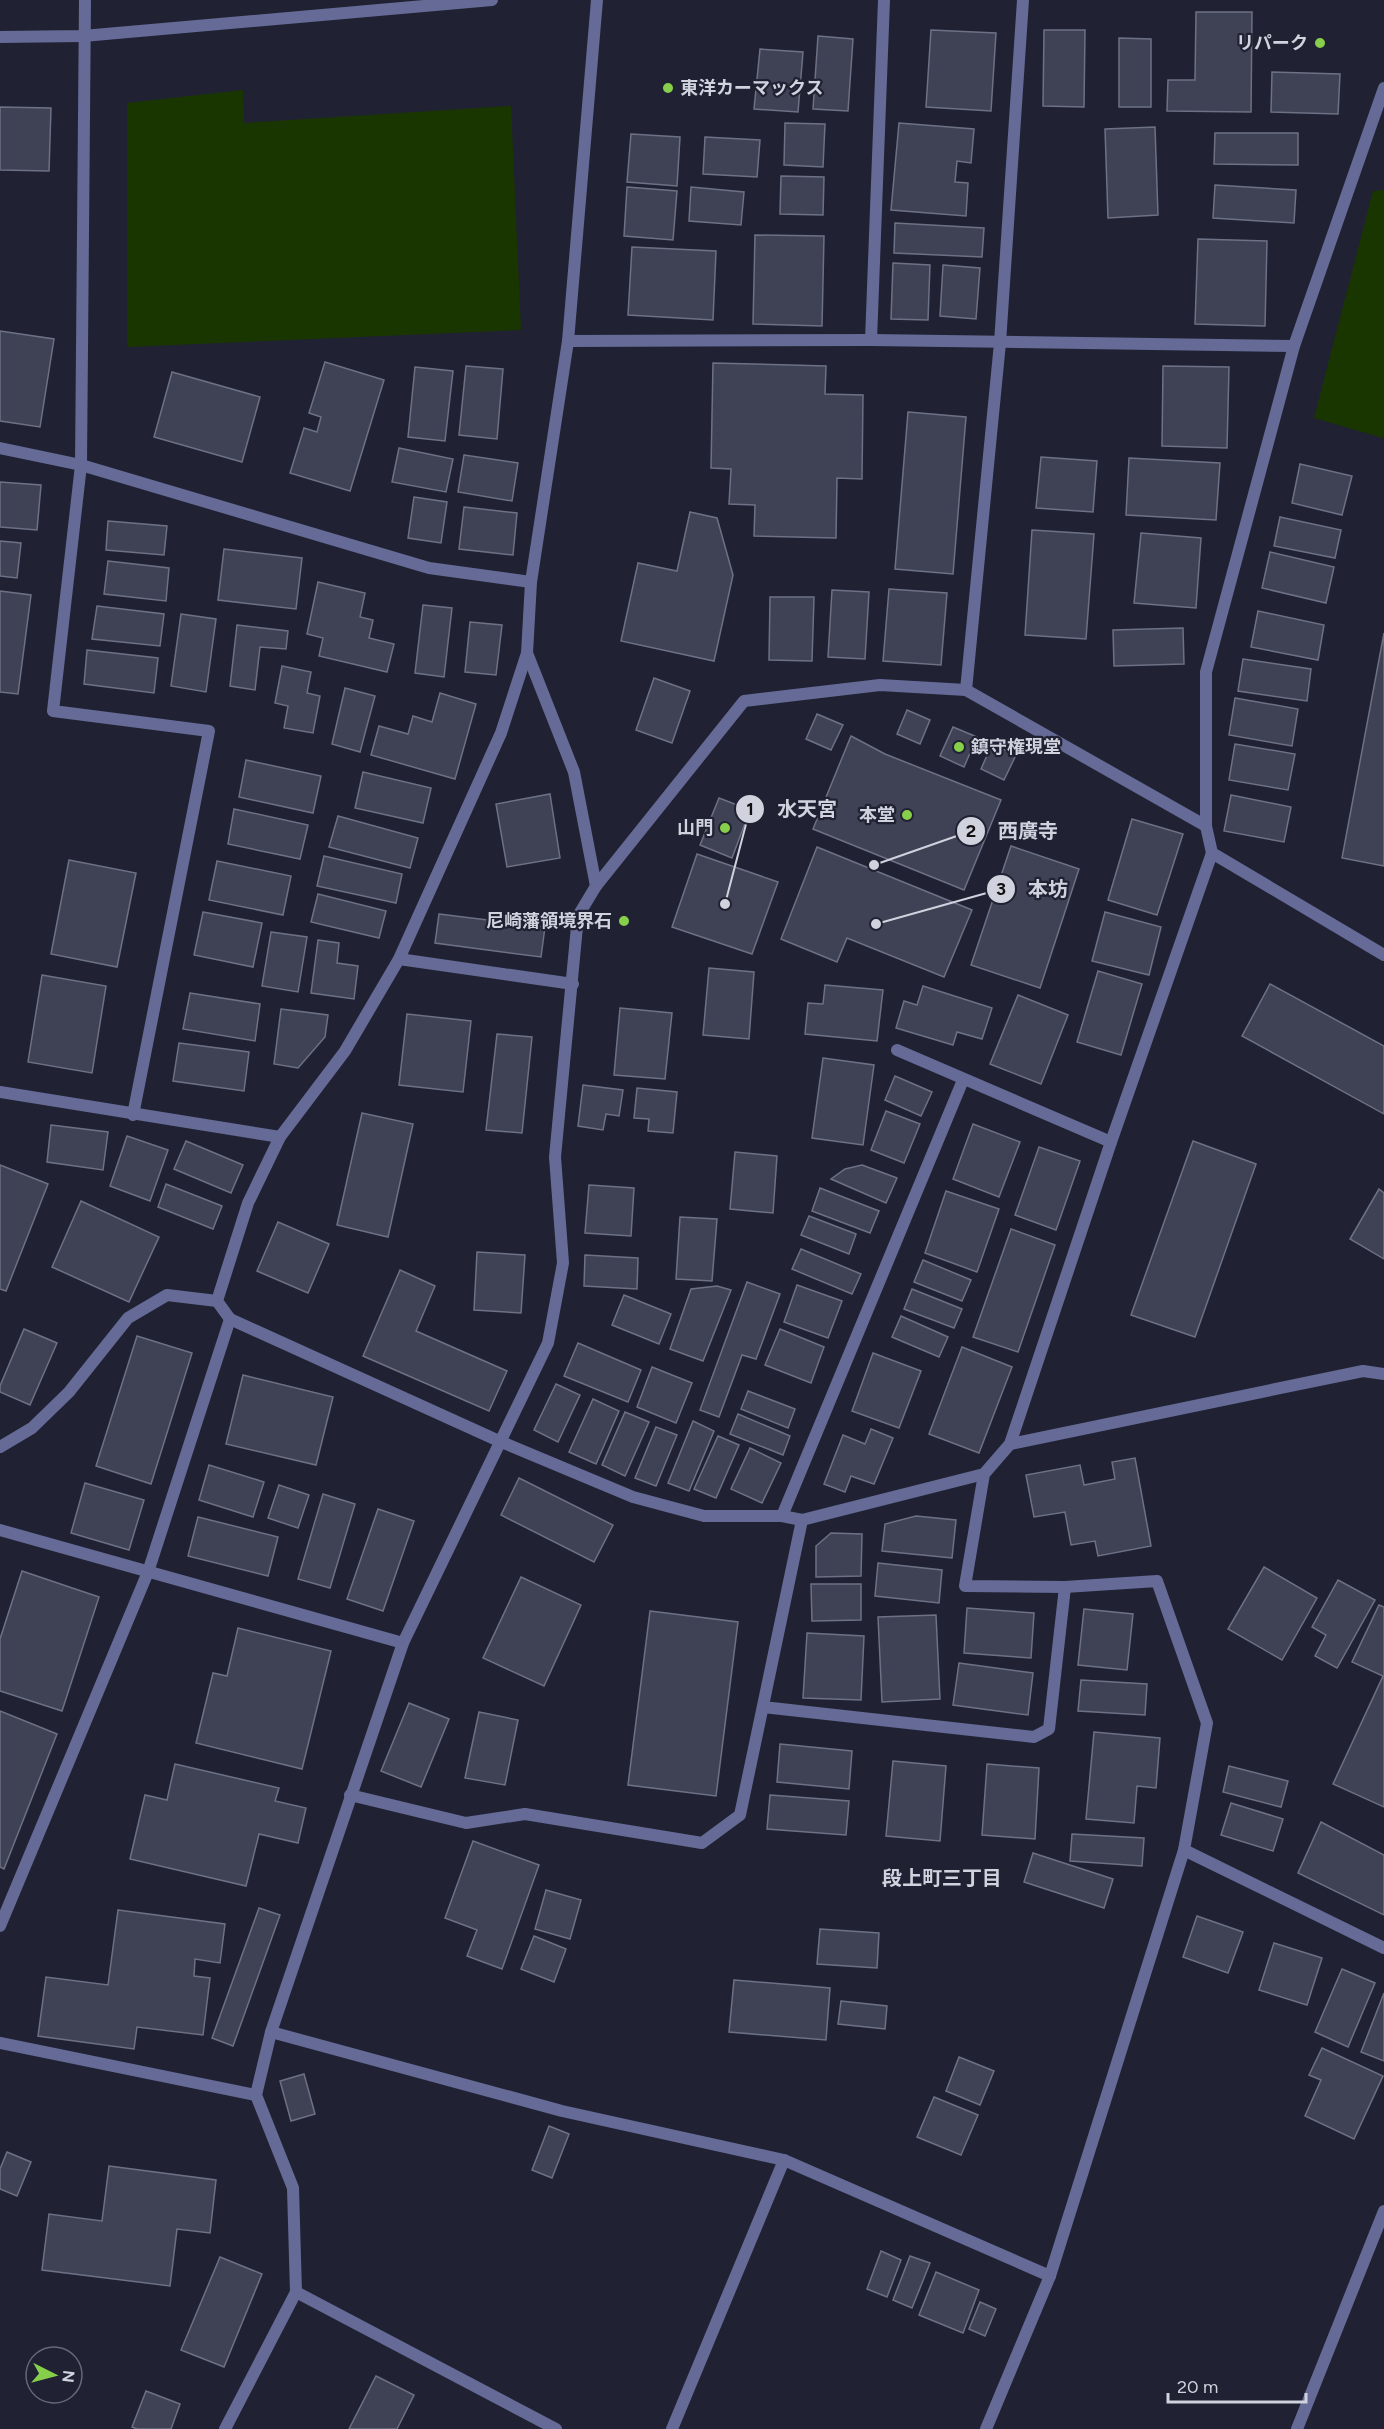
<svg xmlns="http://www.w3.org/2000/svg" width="1384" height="2429" font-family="Figtree,'Noto Sans JP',sans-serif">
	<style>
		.green { fill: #1a3600 }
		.building { fill: #3f4254; stroke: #6d7185; stroke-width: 1.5 }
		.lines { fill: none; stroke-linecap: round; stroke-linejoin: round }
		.minor { stroke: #656b96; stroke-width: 12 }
		.tertiary { stroke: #656b96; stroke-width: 12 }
		.poi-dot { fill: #87cf4b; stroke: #202233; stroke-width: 2 }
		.labels { text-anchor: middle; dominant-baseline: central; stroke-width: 4.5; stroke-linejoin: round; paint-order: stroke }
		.poi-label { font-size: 18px; font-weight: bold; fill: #d0d2de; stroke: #202233; text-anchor: end }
		.neighbourhood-label { font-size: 20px; font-weight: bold; fill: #d0d2de; stroke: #202233 }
		.leader { fill: none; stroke: #d0d2de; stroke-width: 2 }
		.callout-dot { fill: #d0d2de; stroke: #202233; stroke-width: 2 }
		.mark-label { font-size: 18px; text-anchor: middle; font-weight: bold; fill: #111 }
		.callout-label { font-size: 20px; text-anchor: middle; font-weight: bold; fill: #d0d2de; stroke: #202233; stroke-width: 4.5; stroke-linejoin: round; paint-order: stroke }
	</style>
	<rect width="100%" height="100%" fill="#202233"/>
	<!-- green -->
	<g class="green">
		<polygon points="243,90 244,123 511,106 521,330 127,347 127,103"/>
		<polygon points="1384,190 1384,431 1383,438 1314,418 1373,191"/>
	</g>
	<!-- building -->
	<g class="building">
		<polygon points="1196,12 1252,12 1251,112 1167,111 1168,80 1195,80"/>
		<polygon points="931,30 996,33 991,111 926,107"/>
		<polygon points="1044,30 1085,30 1084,107 1043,106"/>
		<polygon points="818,36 853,39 848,111 813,109"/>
		<polygon points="1119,38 1151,39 1151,107 1119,107"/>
		<polygon points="760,49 803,52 798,112 754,109"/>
		<polygon points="1272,72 1340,74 1338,114 1271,112"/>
		<polygon points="0,107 51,108 49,171 0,170"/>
		<polygon points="785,123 825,124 823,167 784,165"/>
		<polygon points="899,123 974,129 971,163 957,161 955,182 968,183 966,216 891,210"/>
		<polygon points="1155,127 1158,215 1108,218 1105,129"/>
		<polygon points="1215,133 1298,133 1298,165 1214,164"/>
		<polygon points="631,134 680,137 677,186 627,182"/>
		<polygon points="705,137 760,140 757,177 703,174"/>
		<polygon points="781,176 824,177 823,215 780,214"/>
		<polygon points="1215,185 1296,190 1294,223 1213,218"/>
		<polygon points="627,187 677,191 673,240 624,236"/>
		<polygon points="691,187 744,192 741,225 689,221"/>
		<polygon points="895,223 984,228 982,257 894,253"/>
		<polygon points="755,235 824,236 822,326 753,324"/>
		<polygon points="1198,239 1267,241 1265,326 1195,324"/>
		<polygon points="632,247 716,251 713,320 628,315"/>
		<polygon points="893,263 930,265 928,320 891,319"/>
		<polygon points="943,265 980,268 976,319 940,316"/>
		<polygon points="0,331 54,339 40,427 0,421"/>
		<polygon points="325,362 384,380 350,491 290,473 304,428 317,432 321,417 309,413"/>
		<polygon points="713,363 826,366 825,394 863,395 862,479 837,478 836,538 754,536 755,505 729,504 731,469 711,468"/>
		<polygon points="466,366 503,369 497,439 459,435"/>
		<polygon points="1163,366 1229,367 1227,448 1162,446"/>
		<polygon points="415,367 453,371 445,441 408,437"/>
		<polygon points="172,372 260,397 242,462 154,437"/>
		<polygon points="908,412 966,417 953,574 895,569"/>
		<polygon points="399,448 453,459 446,492 392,482"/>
		<polygon points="464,455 518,463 512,501 458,492"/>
		<polygon points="1041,457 1097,461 1093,512 1036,508"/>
		<polygon points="1129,458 1220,463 1216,520 1126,515"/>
		<polygon points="1300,464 1352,476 1342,515 1292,503"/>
		<polygon points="0,482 41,485 37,530 0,527"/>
		<polygon points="414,497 447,502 441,543 408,538"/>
		<polygon points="464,507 517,513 513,555 459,549"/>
		<polygon points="690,512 717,518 733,575 714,661 621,641 638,563 677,571"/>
		<polygon points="1280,517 1341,530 1335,558 1274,546"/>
		<polygon points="108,521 167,526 164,555 106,550"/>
		<polygon points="1032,530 1094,534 1086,639 1025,635"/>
		<polygon points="1141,533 1201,538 1196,608 1134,603"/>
		<polygon points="0,541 21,543 17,578 0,576"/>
		<polygon points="224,549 302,558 296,609 218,600"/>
		<polygon points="1270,552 1334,567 1326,603 1262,588"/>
		<polygon points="108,561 169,568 166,601 104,594"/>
		<polygon points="318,582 365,593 360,617 373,620 369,638 394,644 387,672 319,656 323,638 307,634"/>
		<polygon points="889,589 947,593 941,665 883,661"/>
		<polygon points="832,590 869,592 865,659 828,657"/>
		<polygon points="0,591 31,595 18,694 0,692"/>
		<polygon points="770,597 814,597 812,661 769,660"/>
		<polygon points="423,605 452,608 444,677 415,673"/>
		<polygon points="97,606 164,614 160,646 92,639"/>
		<polygon points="1258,611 1324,625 1318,660 1251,647"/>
		<polygon points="181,614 216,619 206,692 171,686"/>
		<polygon points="470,622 502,625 496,675 465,672"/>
		<polygon points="237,625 288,631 286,649 260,647 255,690 230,686"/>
		<polygon points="1183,628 1184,664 1114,666 1113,630"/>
		<polygon points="1384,633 1384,866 1342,858"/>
		<polygon points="87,650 158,658 154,693 84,684"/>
		<polygon points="1243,659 1311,669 1307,701 1238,691"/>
		<polygon points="282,666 311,672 307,693 320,696 313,733 284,728 288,706 275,703"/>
		<polygon points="654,678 690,691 672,743 636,730"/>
		<polygon points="345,688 375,696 360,752 332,744"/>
		<polygon points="440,693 476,704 455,779 371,755 379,726 408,734 413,716 432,722"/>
		<polygon points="1235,698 1298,709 1292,746 1229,735"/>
		<polygon points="907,710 930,720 920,744 897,734"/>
		<polygon points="817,714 843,725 831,750 806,739"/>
		<polygon points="953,727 977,737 964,767 940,756"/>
		<polygon points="851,736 885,754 1001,800 964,890 813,829"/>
		<polygon points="992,744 1016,755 1004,780 981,769"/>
		<polygon points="1235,744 1295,754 1288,790 1229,780"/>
		<polygon points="246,760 321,776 313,813 239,797"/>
		<polygon points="363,772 431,788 423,823 355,808"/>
		<polygon points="550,794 560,858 507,867 496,804"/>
		<polygon points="1231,795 1291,807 1284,842 1224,831"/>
		<polygon points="719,798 750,810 732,858 700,845"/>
		<polygon points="234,809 308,825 300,859 228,844"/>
		<polygon points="338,816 418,838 410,868 329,847"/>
		<polygon points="1132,819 1183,834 1157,915 1108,900"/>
		<polygon points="1011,846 1079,869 1040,988 971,965"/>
		<polygon points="817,847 972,910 944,977 847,938 837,962 781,939"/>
		<polygon points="697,854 778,882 752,954 672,927"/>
		<polygon points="324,856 402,874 396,903 317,886"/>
		<polygon points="69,860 136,873 117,967 51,954"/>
		<polygon points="217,861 291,876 283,915 209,900"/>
		<polygon points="318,894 386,911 379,938 311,922"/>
		<polygon points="203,912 262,923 253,967 194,955"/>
		<polygon points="1105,912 1161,927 1149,975 1092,961"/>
		<polygon points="439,914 545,927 541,957 435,943"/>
		<polygon points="271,932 307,937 298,992 262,986"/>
		<polygon points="318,940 339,943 337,963 358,966 354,999 311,993"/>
		<polygon points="709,968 754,972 749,1039 703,1035"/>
		<polygon points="1098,971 1142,984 1121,1055 1077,1042"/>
		<polygon points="42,975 106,986 92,1073 28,1062"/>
		<polygon points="1270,984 1384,1046 1384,1114 1242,1036"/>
		<polygon points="825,985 883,990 877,1041 805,1034 808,1003 823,1004"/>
		<polygon points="923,986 992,1008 982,1039 957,1032 953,1045 896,1028 904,1001 917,1005"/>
		<polygon points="190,993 260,1004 255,1041 183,1029"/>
		<polygon points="1018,995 1068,1015 1041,1084 990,1064"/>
		<polygon points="620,1008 672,1013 665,1079 614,1075"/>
		<polygon points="281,1009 328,1015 325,1037 298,1068 274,1064"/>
		<polygon points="407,1014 471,1021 463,1092 399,1085"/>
		<polygon points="497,1034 532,1037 522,1133 486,1130"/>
		<polygon points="179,1043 249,1052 244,1091 173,1081"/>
		<polygon points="823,1058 874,1065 863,1145 812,1138"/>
		<polygon points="895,1076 932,1092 921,1116 885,1100"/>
		<polygon points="583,1085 623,1090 619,1116 606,1114 603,1130 578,1126"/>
		<polygon points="637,1088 677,1092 673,1133 648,1131 649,1119 634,1118"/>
		<polygon points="886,1111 920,1124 904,1163 871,1150"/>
		<polygon points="362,1113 413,1124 388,1237 337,1225"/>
		<polygon points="973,1124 1020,1142 999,1197 953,1179"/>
		<polygon points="51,1125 108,1132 103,1170 47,1162"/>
		<polygon points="127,1136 168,1150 150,1201 110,1186"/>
		<polygon points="186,1141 243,1165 231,1193 174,1169"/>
		<polygon points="1193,1141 1256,1164 1195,1337 1131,1315"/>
		<polygon points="1039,1147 1080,1161 1056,1230 1015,1215"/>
		<polygon points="735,1152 777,1156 773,1213 730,1209"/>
		<polygon points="0,1165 48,1184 6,1291 0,1289"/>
		<polygon points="862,1165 897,1178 886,1203 831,1179 845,1169"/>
		<polygon points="166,1184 222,1206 213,1229 158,1207"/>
		<polygon points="589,1185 634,1188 631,1236 585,1233"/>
		<polygon points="820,1188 879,1211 870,1233 812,1211"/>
		<polygon points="1379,1189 1384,1193 1384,1259 1350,1239"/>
		<polygon points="946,1191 999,1209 977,1272 925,1253"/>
		<polygon points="81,1201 159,1237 129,1302 52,1267"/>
		<polygon points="809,1216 856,1234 849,1254 801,1235"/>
		<polygon points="680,1217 717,1219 712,1281 676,1279"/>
		<polygon points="278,1222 329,1244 308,1293 257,1271"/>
		<polygon points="1011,1229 1055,1245 1018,1352 973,1337"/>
		<polygon points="801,1249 861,1274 852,1294 792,1269"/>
		<polygon points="477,1252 525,1255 521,1313 474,1310"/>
		<polygon points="585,1255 638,1258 637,1289 584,1286"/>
		<polygon points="923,1260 971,1280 962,1301 914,1282"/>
		<polygon points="400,1270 435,1286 416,1331 507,1371 489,1411 363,1356"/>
		<polygon points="747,1282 780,1294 756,1359 742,1355 719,1417 700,1410"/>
		<polygon points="797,1285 842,1301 828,1338 784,1322"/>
		<polygon points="717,1286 731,1290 703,1361 670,1349 691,1289"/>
		<polygon points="912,1289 962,1309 954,1328 904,1309"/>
		<polygon points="624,1295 671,1314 659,1344 612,1325"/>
		<polygon points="901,1316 948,1337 939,1357 892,1337"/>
		<polygon points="24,1329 57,1343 30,1405 0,1392 0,1386"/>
		<polygon points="780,1329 824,1347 811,1383 765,1365"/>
		<polygon points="137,1336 192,1353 151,1484 96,1466"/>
		<polygon points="578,1343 641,1370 628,1402 564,1376"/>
		<polygon points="962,1347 1012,1367 979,1453 929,1434"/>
		<polygon points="873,1353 921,1371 899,1428 852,1411"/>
		<polygon points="652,1367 692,1383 676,1423 637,1407"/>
		<polygon points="243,1375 333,1397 316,1465 226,1444"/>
		<polygon points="556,1384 580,1395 558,1442 534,1430"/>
		<polygon points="748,1391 795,1409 788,1428 741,1409"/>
		<polygon points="593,1399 619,1411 596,1464 569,1452"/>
		<polygon points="625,1412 649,1422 625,1476 602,1465"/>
		<polygon points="738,1414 790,1436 783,1455 730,1434"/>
		<polygon points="693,1421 714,1431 689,1491 668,1483"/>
		<polygon points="656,1427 677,1435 656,1486 635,1478"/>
		<polygon points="871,1429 893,1438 874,1484 851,1476 845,1492 824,1484 843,1435 865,1444"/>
		<polygon points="718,1436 739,1445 716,1498 694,1489"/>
		<polygon points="750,1448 781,1463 762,1503 731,1489"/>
		<polygon points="1135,1458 1151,1546 1098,1556 1095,1541 1071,1545 1065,1512 1034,1517 1026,1475 1080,1465 1084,1485 1115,1479 1112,1462"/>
		<polygon points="209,1465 264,1482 253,1517 199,1500"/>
		<polygon points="519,1478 613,1525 594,1562 501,1515"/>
		<polygon points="85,1483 144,1500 129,1550 71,1533"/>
		<polygon points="279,1485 309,1495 298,1528 268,1518"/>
		<polygon points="323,1494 355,1504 330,1588 298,1579"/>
		<polygon points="378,1509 414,1521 383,1611 347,1599"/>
		<polygon points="916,1516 956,1520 952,1558 882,1551 885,1524"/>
		<polygon points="198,1517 278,1537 268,1576 188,1556"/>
		<polygon points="831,1533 862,1534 861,1576 816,1577 816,1546"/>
		<polygon points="878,1563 942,1570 939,1603 875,1596"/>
		<polygon points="1264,1567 1317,1598 1282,1660 1228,1629"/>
		<polygon points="22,1571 99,1597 62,1711 0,1691 0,1639"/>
		<polygon points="521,1577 581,1605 544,1686 483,1658"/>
		<polygon points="1338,1580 1375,1600 1337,1668 1315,1656 1326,1635 1312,1627"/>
		<polygon points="811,1584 861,1584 861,1620 812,1621"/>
		<polygon points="1379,1605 1384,1607 1384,1807 1333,1784 1383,1676 1352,1662"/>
		<polygon points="967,1608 1034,1613 1031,1658 964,1653"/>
		<polygon points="1084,1609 1133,1614 1127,1670 1078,1665"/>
		<polygon points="650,1611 738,1622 716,1796 628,1785"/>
		<polygon points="936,1615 940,1699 882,1702 878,1617"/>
		<polygon points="238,1628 331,1651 302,1769 196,1743 213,1673 227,1676"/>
		<polygon points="807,1633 864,1636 861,1700 803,1698"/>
		<polygon points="959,1663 1033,1673 1028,1715 953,1705"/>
		<polygon points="1081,1680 1147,1684 1145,1715 1078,1711"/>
		<polygon points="409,1703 449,1719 421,1787 381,1771"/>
		<polygon points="0,1711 57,1734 4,1869 0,1867"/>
		<polygon points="479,1712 518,1720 505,1785 465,1778"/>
		<polygon points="1094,1732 1160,1738 1156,1788 1137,1786 1134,1823 1086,1819"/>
		<polygon points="780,1744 852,1751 849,1789 777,1782"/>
		<polygon points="893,1761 946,1766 940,1841 886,1836"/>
		<polygon points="175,1764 279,1788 275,1801 306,1808 298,1843 259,1834 246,1886 130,1859 145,1795 167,1800"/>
		<polygon points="987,1764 1039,1768 1035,1839 982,1835"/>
		<polygon points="1229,1766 1288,1781 1281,1807 1223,1792"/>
		<polygon points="770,1795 849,1801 846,1835 767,1829"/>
		<polygon points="1231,1803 1283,1819 1273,1851 1221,1835"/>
		<polygon points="1321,1822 1384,1855 1384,1915 1298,1873"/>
		<polygon points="1072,1834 1144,1838 1142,1866 1070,1861"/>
		<polygon points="473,1841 539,1865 502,1969 467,1956 477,1930 445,1918"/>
		<polygon points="1033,1853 1113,1879 1104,1908 1024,1882"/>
		<polygon points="546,1890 581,1900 570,1939 535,1929"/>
		<polygon points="259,1908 280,1915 233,2046 212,2038"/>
		<polygon points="118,1910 225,1924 220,1963 195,1959 194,1976 210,1978 203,2035 137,2027 134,2049 38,2036 46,1977 108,1985"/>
		<polygon points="1197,1916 1243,1932 1228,1973 1183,1957"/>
		<polygon points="820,1929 879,1933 877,1968 817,1964"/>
		<polygon points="534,1936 566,1949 554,1982 521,1969"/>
		<polygon points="1274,1943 1322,1958 1307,2005 1259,1990"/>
		<polygon points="1342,1969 1375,1983 1348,2047 1315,2032"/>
		<polygon points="734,1980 830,1988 826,2040 729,2032"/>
		<polygon points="1384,1993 1384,2061 1361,2052"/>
		<polygon points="841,2001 887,2006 885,2029 838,2024"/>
		<polygon points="1322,2048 1383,2076 1354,2139 1305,2116 1321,2080 1309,2075"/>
		<polygon points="959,2057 994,2071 980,2105 946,2091"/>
		<polygon points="304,2074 315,2114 291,2121 280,2081"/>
		<polygon points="934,2097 978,2115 961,2155 917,2137"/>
		<polygon points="549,2126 569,2134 552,2178 532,2170"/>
		<polygon points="7,2152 31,2162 17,2196 0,2189 0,2169"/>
		<polygon points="109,2166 216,2180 210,2233 177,2229 170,2286 42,2270 49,2214 102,2221"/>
		<polygon points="881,2251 901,2260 887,2297 867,2289"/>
		<polygon points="910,2256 930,2263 912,2308 893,2300"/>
		<polygon points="220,2257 262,2274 224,2367 181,2350"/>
		<polygon points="936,2272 979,2290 963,2333 919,2315"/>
		<polygon points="980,2302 996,2309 985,2336 969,2329"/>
		<polygon points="376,2376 414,2395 397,2429 349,2429"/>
		<polygon points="146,2391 180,2404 171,2429 137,2429 132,2427"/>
	</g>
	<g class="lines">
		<!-- minor -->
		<g class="minor">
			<polyline points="85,0 81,465 53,711 209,731 133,1115"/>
			<polyline points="1384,88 1294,346 1206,672 1206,826 1212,853 1384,955"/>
			<polyline points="871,340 884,0"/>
			<polyline points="568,341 871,340 1294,346"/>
			<polyline points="0,448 81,465 429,568 531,582"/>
			<polyline points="527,653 574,772 596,886 744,701 880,685 966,690 1206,826"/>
			<polyline points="966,690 1000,343 1023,0"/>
			<polyline points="399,959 573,984"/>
			<polyline points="897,1050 1111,1142"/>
			<polyline points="0,1092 280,1137"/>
			<polyline points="230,1319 499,1441 633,1497 704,1516 782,1516 802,1520 984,1474"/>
			<polyline points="1010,1444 1363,1371 1384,1374"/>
			<polyline points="0,1447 32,1428 69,1392 128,1318 167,1295 217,1301"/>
			<polyline points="782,1516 963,1080"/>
			<polyline points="0,1530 403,1643"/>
			<polyline points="763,1707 1034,1737 1049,1729 1065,1587"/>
			<polyline points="350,1795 466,1823 525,1814 702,1843 740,1815 802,1520"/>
			<polyline points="1184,1850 1384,1948"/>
			<polyline points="0,1926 148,1572 230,1319 217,1301 248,1203 280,1137 345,1051 399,959 501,733 527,653 531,582 568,341 597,0"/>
			<polyline points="271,2032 562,2111 784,2160 1050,2276"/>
			<polyline points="0,2043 256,2095"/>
			<polyline points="296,2292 556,2429"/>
			<polyline points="225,2429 296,2292 293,2188 256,2095 271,2032 403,1643 548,1343 563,1263 555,1157 578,916 596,886"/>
			<polyline points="672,2429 784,2160"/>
			<polyline points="986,2429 1050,2276 1184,1850 1207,1723 1157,1581 1065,1587 965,1586 984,1474 1010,1444 1111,1142 1212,853"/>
		</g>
		<!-- tertiary -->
		<g class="tertiary">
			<polyline points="0,37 83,36 492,0"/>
			<polyline points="1297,2429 1384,2211"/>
		</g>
	</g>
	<!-- markers -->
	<g class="poi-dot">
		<circle cx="1320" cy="43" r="6"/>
		<circle cx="668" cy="88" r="6"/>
		<circle cx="959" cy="747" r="6"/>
		<circle cx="907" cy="815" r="6"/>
		<circle cx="725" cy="828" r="6"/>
		<circle cx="624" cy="921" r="6"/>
	</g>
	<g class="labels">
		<!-- poi labels -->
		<g class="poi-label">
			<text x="1308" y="43">リパーク</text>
			<text x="680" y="88" text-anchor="start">東洋カーマックス</text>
			<text x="971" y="747" text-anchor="start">鎮守権現堂</text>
			<text x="895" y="815">本堂</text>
			<text x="713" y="828">山門</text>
			<text x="612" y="921">尼崎藩領境界石</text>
		</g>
		<!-- neighbourhood labels -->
		<g class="neighbourhood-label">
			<text x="942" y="1878">段上町三丁目</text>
		</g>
	</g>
	<!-- callouts -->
	<path class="leader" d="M725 904L750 809M874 865L971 831M876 924L1001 889"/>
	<g class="callout-dot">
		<circle cx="725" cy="904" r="6"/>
		<circle cx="874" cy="865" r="6"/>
		<circle cx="876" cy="924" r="6"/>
		<circle cx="750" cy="809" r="15"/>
		<circle cx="971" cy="831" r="15"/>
		<circle cx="1001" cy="889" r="15"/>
	</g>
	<g class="mark-label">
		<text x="750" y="815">1</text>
		<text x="971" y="837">2</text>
		<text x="1001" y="895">3</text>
	</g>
	<g class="callout-label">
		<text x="807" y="816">水天宮</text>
		<text x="1028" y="838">西廣寺</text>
		<text x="1048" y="896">本坊</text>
	</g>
	<!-- north arrow -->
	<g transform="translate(54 2375) rotate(96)"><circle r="28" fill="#202233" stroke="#666877" stroke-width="1.5"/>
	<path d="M0-4.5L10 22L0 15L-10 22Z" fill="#87cf4b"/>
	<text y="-9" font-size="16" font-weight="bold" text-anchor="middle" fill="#d0d2de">N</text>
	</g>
	<!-- scale -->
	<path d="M1168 2393v9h138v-9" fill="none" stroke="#d0d2de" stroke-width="3"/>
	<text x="1177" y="2393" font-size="18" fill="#d0d2de" stroke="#202233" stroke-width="4.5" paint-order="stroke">20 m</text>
</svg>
